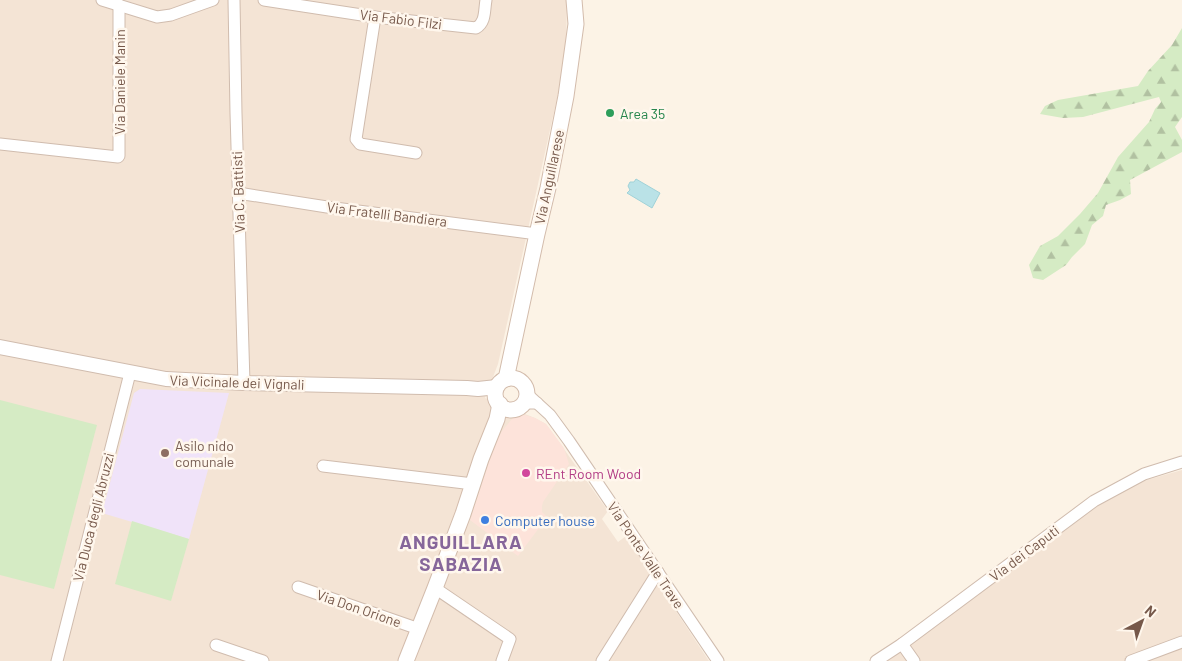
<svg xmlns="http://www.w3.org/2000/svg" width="1182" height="661" font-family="Barlow,sans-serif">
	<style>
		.residential { fill: #f4e4d5 }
		.commercial { fill: #fde3da }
		.education { fill: #f0e3f9 }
		.forest { fill: url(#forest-firs) }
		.green { fill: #d5ebc4 }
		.water { fill: #bae2e7; stroke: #a0d2d8 }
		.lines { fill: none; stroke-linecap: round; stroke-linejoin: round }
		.minor-casing { stroke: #d0bcae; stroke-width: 13 }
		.tertiary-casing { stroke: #d0bcae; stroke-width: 16 }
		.secondary-casing { stroke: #d3bcac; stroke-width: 17 }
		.minor { stroke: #fff; stroke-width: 11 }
		.tertiary { stroke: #fff; stroke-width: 14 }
		.secondary { stroke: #fff; stroke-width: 15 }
		.leisure-dot { fill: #2e9e5b; stroke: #fff7ed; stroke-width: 2 }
		.education-dot { fill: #8d6e63; stroke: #fff7ed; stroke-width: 2 }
		.hotel-dot { fill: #d1479c; stroke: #fff7ed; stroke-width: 2 }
		.shop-dot { fill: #3f7fe0; stroke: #fff7ed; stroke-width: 2 }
		.labels { text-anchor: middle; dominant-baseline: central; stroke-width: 5; stroke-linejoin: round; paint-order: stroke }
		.street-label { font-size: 14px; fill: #76584a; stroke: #fff7ed }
		.leisure-label { font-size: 14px; fill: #27864d; stroke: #fff7ed; text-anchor: start }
		.education-label { font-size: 14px; fill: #785e54; stroke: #fff7ed; text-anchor: start }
		.hotel-label { font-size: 14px; fill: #b23c85; stroke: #fff7ed; text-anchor: start }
		.shop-label { font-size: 14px; fill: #366cbe; stroke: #fff7ed; text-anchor: start }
		.district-label { font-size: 19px; font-weight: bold; letter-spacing: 1px; fill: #86669a; stroke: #fff7ed }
	</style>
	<defs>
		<pattern id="forest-firs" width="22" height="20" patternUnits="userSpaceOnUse" patternTransform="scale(1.25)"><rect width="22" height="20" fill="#d5ebc4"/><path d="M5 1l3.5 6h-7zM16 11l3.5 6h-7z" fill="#b1c1a1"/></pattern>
	</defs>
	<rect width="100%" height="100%" fill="#fcf3e6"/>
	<!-- residential -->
	<g class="residential">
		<polygon points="0,0 567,0 566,48 558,94 498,364 485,398 535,418 546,424 549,428 608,511 602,519 618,542 626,536 709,661 0,661"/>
		<polygon points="1182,470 1182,661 885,661 912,643 1098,506 1140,482"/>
	</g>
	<!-- commercial -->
	<polygon class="commercial" points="525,415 535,418 546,424 564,448 569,464 543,502 542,506 542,512 546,516 545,520 518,556 470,520 494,446 502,431 512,419 518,416"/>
	<!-- education -->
	<polygon class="education" points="140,389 229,393 189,539 102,513 134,393"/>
	<!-- forest -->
	<polygon class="forest" points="1182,28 1182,117 1175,127 1182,140 1182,152 1130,180 1131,194 1120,200 1106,205 1103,216 1092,225 1085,244 1072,257 1066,265 1043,280 1033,278 1029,265 1040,246 1058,236 1080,214 1098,193 1118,157 1149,122 1155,109 1161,102 1159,97 1083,117 1063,118 1040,114 1045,106 1058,100 1138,86 1148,71 1172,45"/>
	<!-- green -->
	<g class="green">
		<polygon points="0,400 97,425 54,589 0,575"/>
		<polygon points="132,521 189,539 171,601 115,584"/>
	</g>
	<!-- water -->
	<polygon class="water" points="636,179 660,193 652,208 627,193 630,190 628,186 630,182 634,182"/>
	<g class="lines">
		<defs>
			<g id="minor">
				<polyline points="102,0 157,17 171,15 213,0"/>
				<polyline points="234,0 236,113 244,383"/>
				<path d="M 264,0 L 375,17 L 476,28 C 486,22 484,11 486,0"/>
				<polyline points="375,17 356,139 360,144 416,153"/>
				<polyline points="0,144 118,157 119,156 119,5"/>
				<polyline points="238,193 327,207 537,234"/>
				<polyline points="527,394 550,415 569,441 718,661"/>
				<polyline points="522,405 528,403 537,403"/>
				<polyline points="323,466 473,484"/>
				<polyline points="298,587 419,629"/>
				<polyline points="435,588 510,639 502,661"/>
				<polyline points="902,644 914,661"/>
				<polyline points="216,645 263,661"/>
				<polyline points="57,661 130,373"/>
				<polyline points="602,661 658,572"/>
				<polyline points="876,661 902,644 1094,501 1144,474 1182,462"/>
				<polyline points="1131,661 1182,642"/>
			</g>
			<polyline id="tertiary" points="0,347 166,379 244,383 467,388 478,389 497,387"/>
			<g id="secondary">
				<circle cx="511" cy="394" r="16"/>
				<polyline points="506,379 537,234 548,188 566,96 576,24 574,0"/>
				<polyline points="406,661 435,588 463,514 481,459 497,419 500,404"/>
			</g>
		</defs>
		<!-- minor casing -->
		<use href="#minor" class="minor-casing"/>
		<!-- tertiary casing -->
		<use href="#tertiary" class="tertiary-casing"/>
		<!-- secondary casing -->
		<use href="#secondary" class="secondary-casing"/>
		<!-- minor -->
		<use href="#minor" class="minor"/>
		<!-- tertiary -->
		<use href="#tertiary" class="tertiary"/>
		<!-- secondary -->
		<use href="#secondary" class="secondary"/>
	</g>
	<!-- markers -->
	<circle class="leisure-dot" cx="610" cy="113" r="5"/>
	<circle class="education-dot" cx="165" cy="453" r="5"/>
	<circle class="hotel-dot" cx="526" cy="473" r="5"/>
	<circle class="shop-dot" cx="485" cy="520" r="5"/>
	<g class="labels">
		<!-- street labels -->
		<g class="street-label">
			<text transform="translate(401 19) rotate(7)">Via Fabio Filzi</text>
			<text transform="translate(119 82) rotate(-90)">Via Daniele Manin</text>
			<text transform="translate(549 177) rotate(-78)">Via Anguillarese</text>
			<text transform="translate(238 192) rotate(-92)">Via C. Battisti</text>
			<text transform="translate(387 214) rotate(7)">Via Fratelli Bandiera</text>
			<text transform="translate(237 382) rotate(2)">Via Vicinale dei Vignali</text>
			<text transform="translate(93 517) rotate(-76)">Via Duca degli Abruzzi</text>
			<text transform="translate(1024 553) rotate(-37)">Via dei Caputi</text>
			<text transform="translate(646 555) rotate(56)">Via Ponte Valle Trave</text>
			<text transform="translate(359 608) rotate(19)">Via Don Orione</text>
		</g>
		<!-- leisure labels -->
		<g class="leisure-label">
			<text x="620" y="113">Area 35</text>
		</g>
		<!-- education labels -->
		<g class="education-label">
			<text x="175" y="445">Asilo nido<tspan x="175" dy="16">comunale</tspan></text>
		</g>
		<!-- hotel labels -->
		<g class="hotel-label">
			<text x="536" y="473">REnt Room Wood</text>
		</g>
		<!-- shop labels -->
		<g class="shop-label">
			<text x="495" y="520">Computer house</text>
		</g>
		<!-- district labels -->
		<g class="district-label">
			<text x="461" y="541">ANGUILLARA<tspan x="461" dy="22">SABAZIA</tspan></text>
		</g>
	</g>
	<!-- north arrow -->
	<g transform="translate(1142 621) rotate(41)" stroke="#fff7ed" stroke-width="4" paint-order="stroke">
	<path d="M0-4L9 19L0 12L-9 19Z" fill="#76584a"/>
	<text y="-8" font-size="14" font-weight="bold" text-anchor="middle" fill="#76584a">N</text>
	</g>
</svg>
